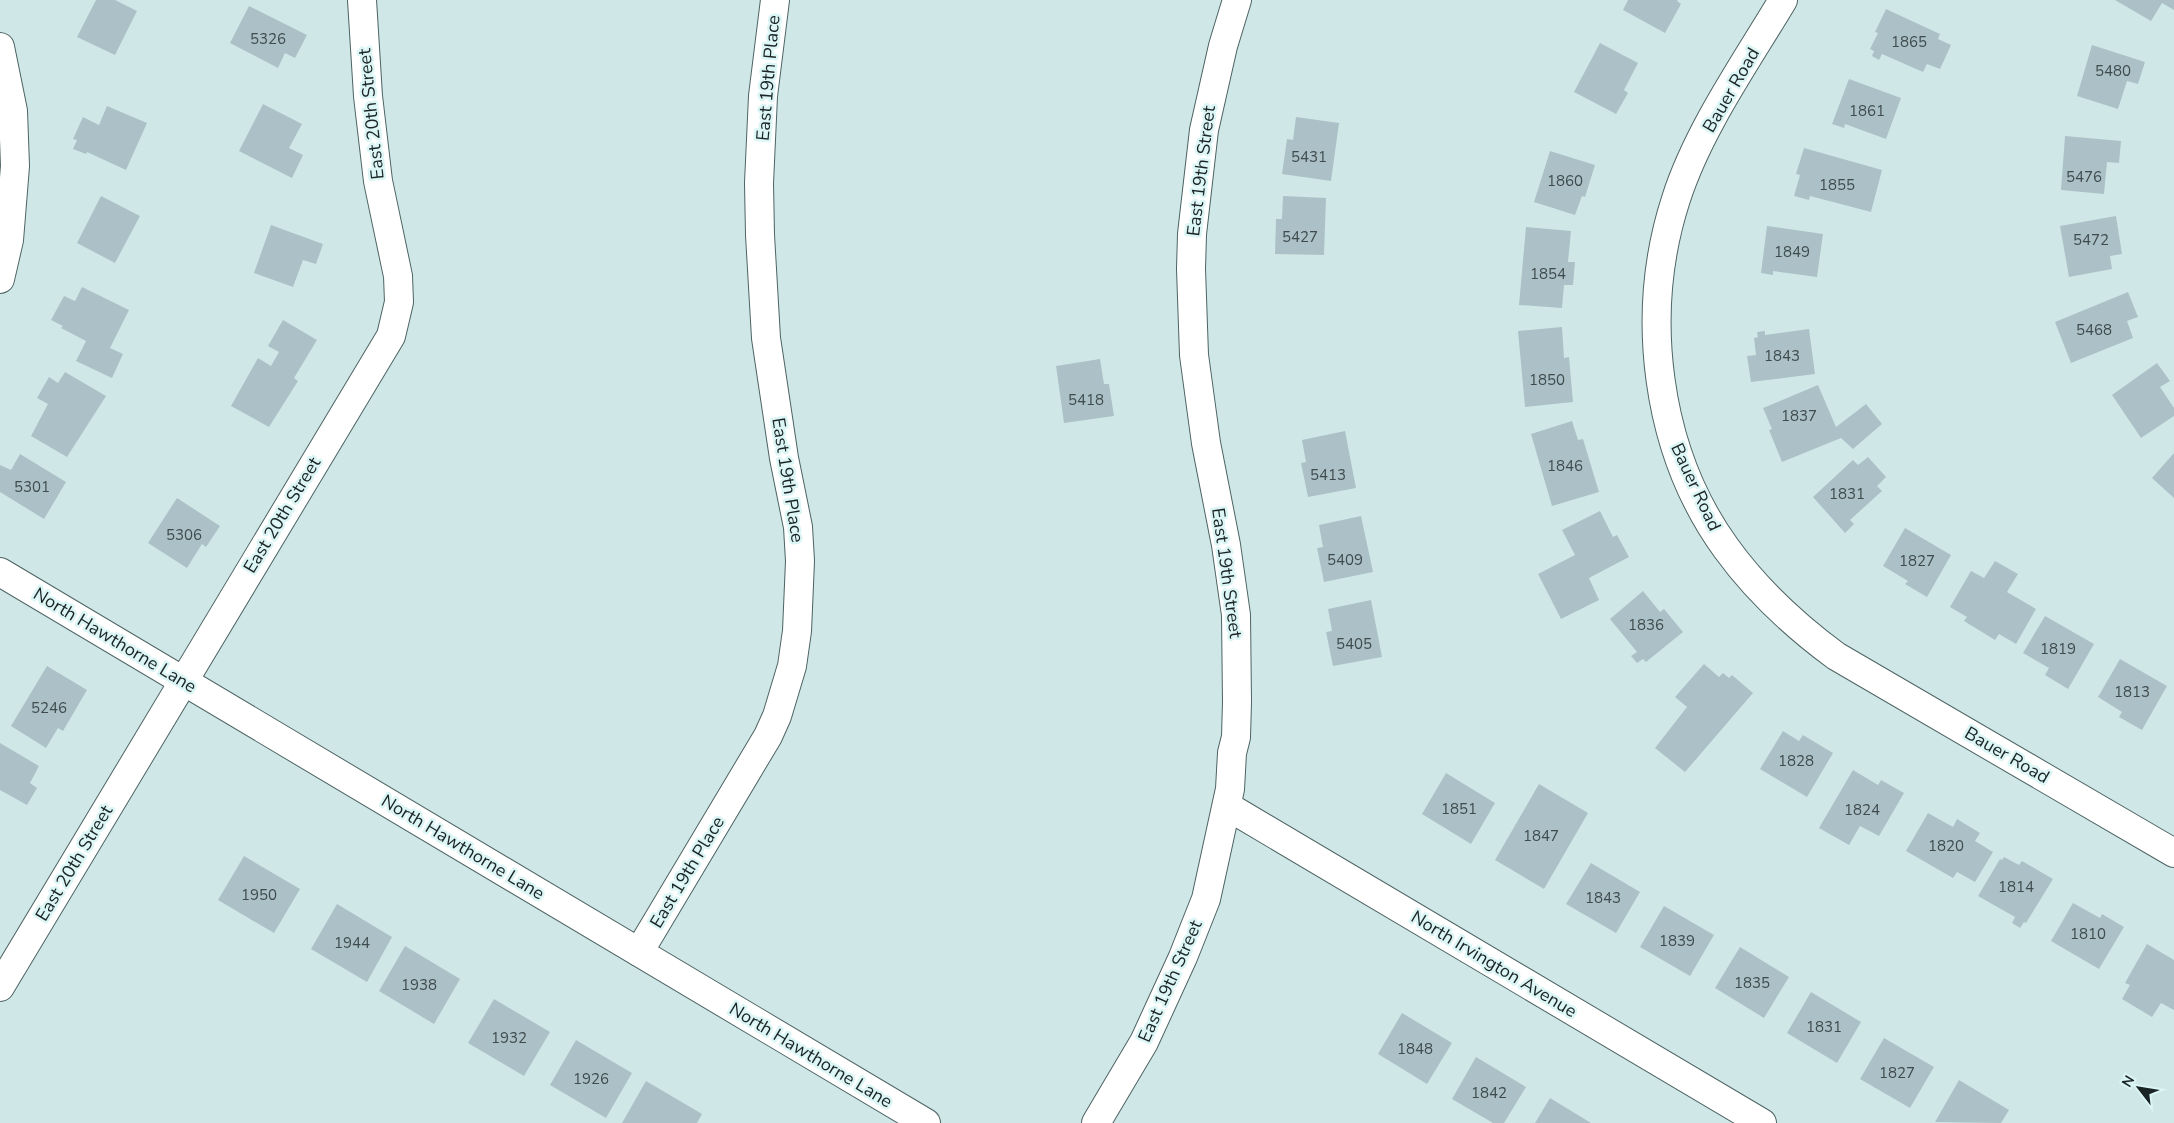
<svg xmlns="http://www.w3.org/2000/svg" width="2174" height="1123" font-family="'Nunito Sans',sans-serif">
	<style>
		.building { fill: #abc1c7 }
		.lines { fill: none; stroke-linecap: round; stroke-linejoin: round }
		.minor-casing { stroke: #4e6363; stroke-width: 30 }
		.minor { stroke: #fff; stroke-width: 28 }
		.labels { text-anchor: middle; dominant-baseline: central; stroke-width: 5; stroke-linejoin: round; paint-order: stroke }
		.number-label { font-size: 15px; fill: #3f4b4d }
		.street-label { font-size: 18px; fill: #1b2424; stroke: #dcf5f5 }
	</style>
	<rect width="100%" height="100%" fill="#cfe8e7"/>
	<!-- building -->
	<g class="building">
		<polygon points="96,0 115,0 137,11 115,55 77,37"/>
		<polygon points="1628,0 1678,0 1677,1 1681,4 1665,33 1623,10"/>
		<polygon points="2115,0 2174,0 2174,10 2162,3 2151,21"/>
		<polygon points="249,6 307,35 295,58 285,53 278,68 230,43"/>
		<polygon points="1886,9 1940,34 1938,39 1951,45 1940,69 1927,64 1923,72 1882,54 1879,60 1872,56 1874,51 1870,49 1878,33 1875,32"/>
		<polygon points="1600,43 1638,63 1624,90 1628,93 1616,114 1574,92"/>
		<polygon points="2092,45 2145,62 2138,84 2127,81 2118,109 2077,96"/>
		<polygon points="1849,79 1901,98 1886,139 1845,124 1844,128 1832,124"/>
		<polygon points="263,104 302,124 289,148 303,155 292,178 239,151"/>
		<polygon points="107,106 147,123 126,170 87,152 86,154 73,149 77,140 73,139 83,117 99,125"/>
		<polygon points="1296,117 1339,123 1331,181 1282,174 1287,139 1293,140"/>
		<polygon points="2065,136 2121,141 2119,163 2107,162 2104,194 2061,190"/>
		<polygon points="1804,148 1882,170 1871,212 1810,196 1809,200 1794,196 1800,175 1796,174"/>
		<polygon points="1550,151 1595,165 1585,197 1582,196 1575,215 1534,202"/>
		<polygon points="101,196 140,216 115,263 77,243"/>
		<polygon points="1283,196 1326,198 1324,255 1275,254 1276,219 1282,219"/>
		<polygon points="2116,216 2122,254 2110,256 2112,269 2069,277 2060,226"/>
		<polygon points="271,225 323,244 316,264 303,260 293,287 254,273"/>
		<polygon points="1767,226 1823,234 1817,277 1773,271 1773,275 1761,273"/>
		<polygon points="1526,227 1571,231 1568,262 1575,262 1573,285 1564,285 1562,308 1519,305"/>
		<polygon points="82,287 129,310 110,348 123,354 112,378 76,361 86,341 61,328 63,326 51,320 64,296 75,301"/>
		<polygon points="2128,292 2138,317 2127,321 2133,338 2071,363 2055,322"/>
		<polygon points="283,320 317,340 294,378 298,381 269,427 231,406 258,358 271,366 279,352 268,346"/>
		<polygon points="1562,327 1564,358 1569,357 1573,402 1525,407 1518,331"/>
		<polygon points="1809,329 1815,374 1751,382 1747,356 1756,355 1754,338 1758,337 1757,332 1765,331 1765,335"/>
		<polygon points="1100,359 1104,384 1109,384 1114,416 1064,423 1056,366"/>
		<polygon points="2157,363 2170,381 2160,387 2174,408 2174,416 2141,438 2112,395"/>
		<polygon points="65,372 106,396 67,457 31,436 48,404 37,398 49,377 58,383"/>
		<polygon points="1818,385 1836,427 1866,404 1882,424 1853,449 1841,438 1782,462 1769,430 1772,429 1763,408"/>
		<polygon points="1572,421 1578,440 1583,439 1599,492 1552,506 1531,434"/>
		<polygon points="1345,431 1356,488 1308,497 1301,463 1306,462 1302,440"/>
		<polygon points="2174,453 2174,498 2152,478"/>
		<polygon points="20,454 66,482 44,519 0,492 0,465 11,470"/>
		<polygon points="1868,457 1886,477 1877,486 1882,491 1850,520 1854,524 1845,533 1813,497 1853,460 1858,465"/>
		<polygon points="177,498 220,526 206,547 202,544 187,568 148,543"/>
		<polygon points="1600,511 1613,537 1617,535 1629,557 1589,578 1599,600 1561,619 1538,574 1575,555 1562,530"/>
		<polygon points="1361,516 1373,572 1324,582 1317,548 1323,547 1319,525"/>
		<polygon points="1905,528 1951,555 1927,597 1905,584 1908,581 1883,566"/>
		<polygon points="1995,561 2018,574 2007,592 2036,609 2016,644 1999,634 1995,640 1964,621 1967,617 1950,607 1971,571 1984,578"/>
		<polygon points="1643,591 1660,612 1664,609 1683,632 1646,662 1643,659 1637,663 1631,656 1637,652 1610,619"/>
		<polygon points="1371,600 1382,657 1333,666 1326,632 1332,631 1328,609"/>
		<polygon points="2045,616 2094,644 2068,689 2045,675 2049,668 2023,653"/>
		<polygon points="2120,659 2167,686 2142,730 2119,717 2122,712 2098,697"/>
		<polygon points="1704,664 1719,677 1723,673 1729,678 1732,675 1753,693 1685,772 1655,748 1687,707 1675,697"/>
		<polygon points="47,666 87,690 63,731 58,728 46,748 11,726"/>
		<polygon points="1783,731 1799,741 1803,735 1833,753 1807,797 1760,769"/>
		<polygon points="0,743 39,766 30,783 37,788 27,805 0,790"/>
		<polygon points="1853,770 1878,785 1881,780 1904,793 1879,836 1860,826 1849,845 1819,828"/>
		<polygon points="1446,773 1495,803 1471,844 1422,814"/>
		<polygon points="1539,784 1588,813 1544,889 1495,860"/>
		<polygon points="1928,813 1953,827 1957,819 1980,833 1975,841 1993,852 1975,882 1957,872 1953,878 1906,851"/>
		<polygon points="244,856 300,889 274,933 218,900"/>
		<polygon points="2004,857 2019,865 2022,861 2053,879 2026,923 2024,922 2020,928 2012,923 2015,917 1978,896 2000,859 2002,860"/>
		<polygon points="1591,863 1640,892 1616,933 1566,904"/>
		<polygon points="2073,903 2100,918 2102,914 2124,927 2099,969 2051,941"/>
		<polygon points="337,904 392,937 367,982 311,949"/>
		<polygon points="1664,906 1714,935 1690,976 1640,947"/>
		<polygon points="2147,944 2174,960 2174,1010 2161,1003 2152,1017 2122,999 2130,985 2125,983"/>
		<polygon points="405,946 460,979 434,1024 379,991"/>
		<polygon points="1740,947 1789,977 1764,1018 1715,988"/>
		<polygon points="1811,992 1861,1022 1837,1063 1787,1033"/>
		<polygon points="494,999 550,1032 524,1076 468,1043"/>
		<polygon points="1402,1013 1452,1043 1427,1084 1378,1054"/>
		<polygon points="1884,1038 1934,1067 1910,1108 1860,1079"/>
		<polygon points="576,1040 632,1073 606,1118 550,1085"/>
		<polygon points="1476,1057 1526,1087 1504,1123 1493,1123 1452,1099"/>
		<polygon points="1959,1080 2009,1110 2001,1123 1935,1122"/>
		<polygon points="646,1081 702,1114 697,1123 622,1123"/>
		<polygon points="1550,1098 1591,1123 1535,1123"/>
	</g>
	<g class="lines">
		<defs>
			<g id="minor">
				<path d="M 1783,0 C 1746,62 1698,130 1676,199 C 1639,313 1655,450 1726,548 C 1757,591 1794,625 1836,656 L 2174,853"/>
				<polyline points="0,47 13,111 15,166 9,240 0,279"/>
				<polyline points="0,572 926,1123"/>
				<polyline points="1227,806 1762,1123"/>
				<polyline points="639,952 768,736 777,716 792,666 797,631 800,561 798,527 784,458 766,338 760,235 759,183 763,96 775,0"/>
				<polyline points="0,987 391,336 399,302 398,276 378,181 368,96 362,0"/>
				<polyline points="1096,1123 1144,1042 1183,957 1206,899 1230,789 1232,753 1236,737 1237,702 1236,615 1226,545 1206,443 1194,355 1191,269 1192,234 1204,130 1223,46 1237,0"/>
			</g>
		</defs>
		<!-- minor casing -->
		<use href="#minor" class="minor-casing"/>
		<!-- minor -->
		<use href="#minor" class="minor"/>
	</g>
	<g class="labels">
		<!-- number labels -->
		<g class="number-label">
			<text x="268" y="39">5326</text>
			<text x="1909" y="42">1865</text>
			<text x="2113" y="71">5480</text>
			<text x="1867" y="111">1861</text>
			<text x="1309" y="157">5431</text>
			<text x="2084" y="177">5476</text>
			<text x="1565" y="181">1860</text>
			<text x="1837" y="185">1855</text>
			<text x="1300" y="237">5427</text>
			<text x="2091" y="240">5472</text>
			<text x="1792" y="252">1849</text>
			<text x="1548" y="274">1854</text>
			<text x="2094" y="330">5468</text>
			<text x="1782" y="356">1843</text>
			<text x="1547" y="380">1850</text>
			<text x="1086" y="400">5418</text>
			<text x="1799" y="416">1837</text>
			<text x="1565" y="466">1846</text>
			<text x="1328" y="475">5413</text>
			<text x="32" y="487">5301</text>
			<text x="1847" y="494">1831</text>
			<text x="184" y="535">5306</text>
			<text x="1345" y="560">5409</text>
			<text x="1917" y="561">1827</text>
			<text x="1646" y="625">1836</text>
			<text x="1354" y="644">5405</text>
			<text x="2058" y="649">1819</text>
			<text x="2132" y="692">1813</text>
			<text x="49" y="708">5246</text>
			<text x="1796" y="761">1828</text>
			<text x="1459" y="809">1851</text>
			<text x="1862" y="810">1824</text>
			<text x="1541" y="836">1847</text>
			<text x="1946" y="846">1820</text>
			<text x="2016" y="887">1814</text>
			<text x="259" y="895">1950</text>
			<text x="1603" y="898">1843</text>
			<text x="2088" y="934">1810</text>
			<text x="1677" y="941">1839</text>
			<text x="352" y="943">1944</text>
			<text x="1752" y="983">1835</text>
			<text x="419" y="985">1938</text>
			<text x="1824" y="1027">1831</text>
			<text x="509" y="1038">1932</text>
			<text x="1415" y="1049">1848</text>
			<text x="1897" y="1073">1827</text>
			<text x="591" y="1079">1926</text>
			<text x="1489" y="1093">1842</text>
		</g>
		<!-- street labels -->
		<g class="street-label">
			<text transform="translate(768 78) rotate(-85)">East 19th Place</text>
			<text transform="translate(1731 90) rotate(-60)">Bauer Road</text>
			<text transform="translate(371 114) rotate(-96)">East 20th Street</text>
			<text transform="translate(1201 171) rotate(-83)">East 19th Street</text>
			<text transform="translate(788 480) rotate(81)">East 19th Place</text>
			<text transform="translate(1696 487) rotate(65)">Bauer Road</text>
			<text transform="translate(282 515) rotate(-59)">East 20th Street</text>
			<text transform="translate(1227 573) rotate(82)">East 19th Street</text>
			<text transform="translate(115 640) rotate(31)">North Hawthorne Lane</text>
			<text transform="translate(2007 755) rotate(30)">Bauer Road</text>
			<text transform="translate(463 847) rotate(31)">North Hawthorne Lane</text>
			<text transform="translate(74 863) rotate(-59)">East 20th Street</text>
			<text transform="translate(687 872) rotate(-59)">East 19th Place</text>
			<text transform="translate(1494 964) rotate(31)">North Irvington Avenue</text>
			<text transform="translate(1170 981) rotate(-66)">East 19th Street</text>
			<text transform="translate(811 1055) rotate(31)">North Hawthorne Lane</text>
		</g>
	</g>
	<!-- north arrow -->
	<g transform="translate(2139 1088) rotate(301)" stroke="#dcf5f5" stroke-width="4" paint-order="stroke">
	<path d="M0-4L9 19L0 12L-9 19Z" fill="#1b2424"/>
	<text y="-8" font-size="14" font-weight="bold" text-anchor="middle" fill="#1b2424">N</text>
	</g>
</svg>
